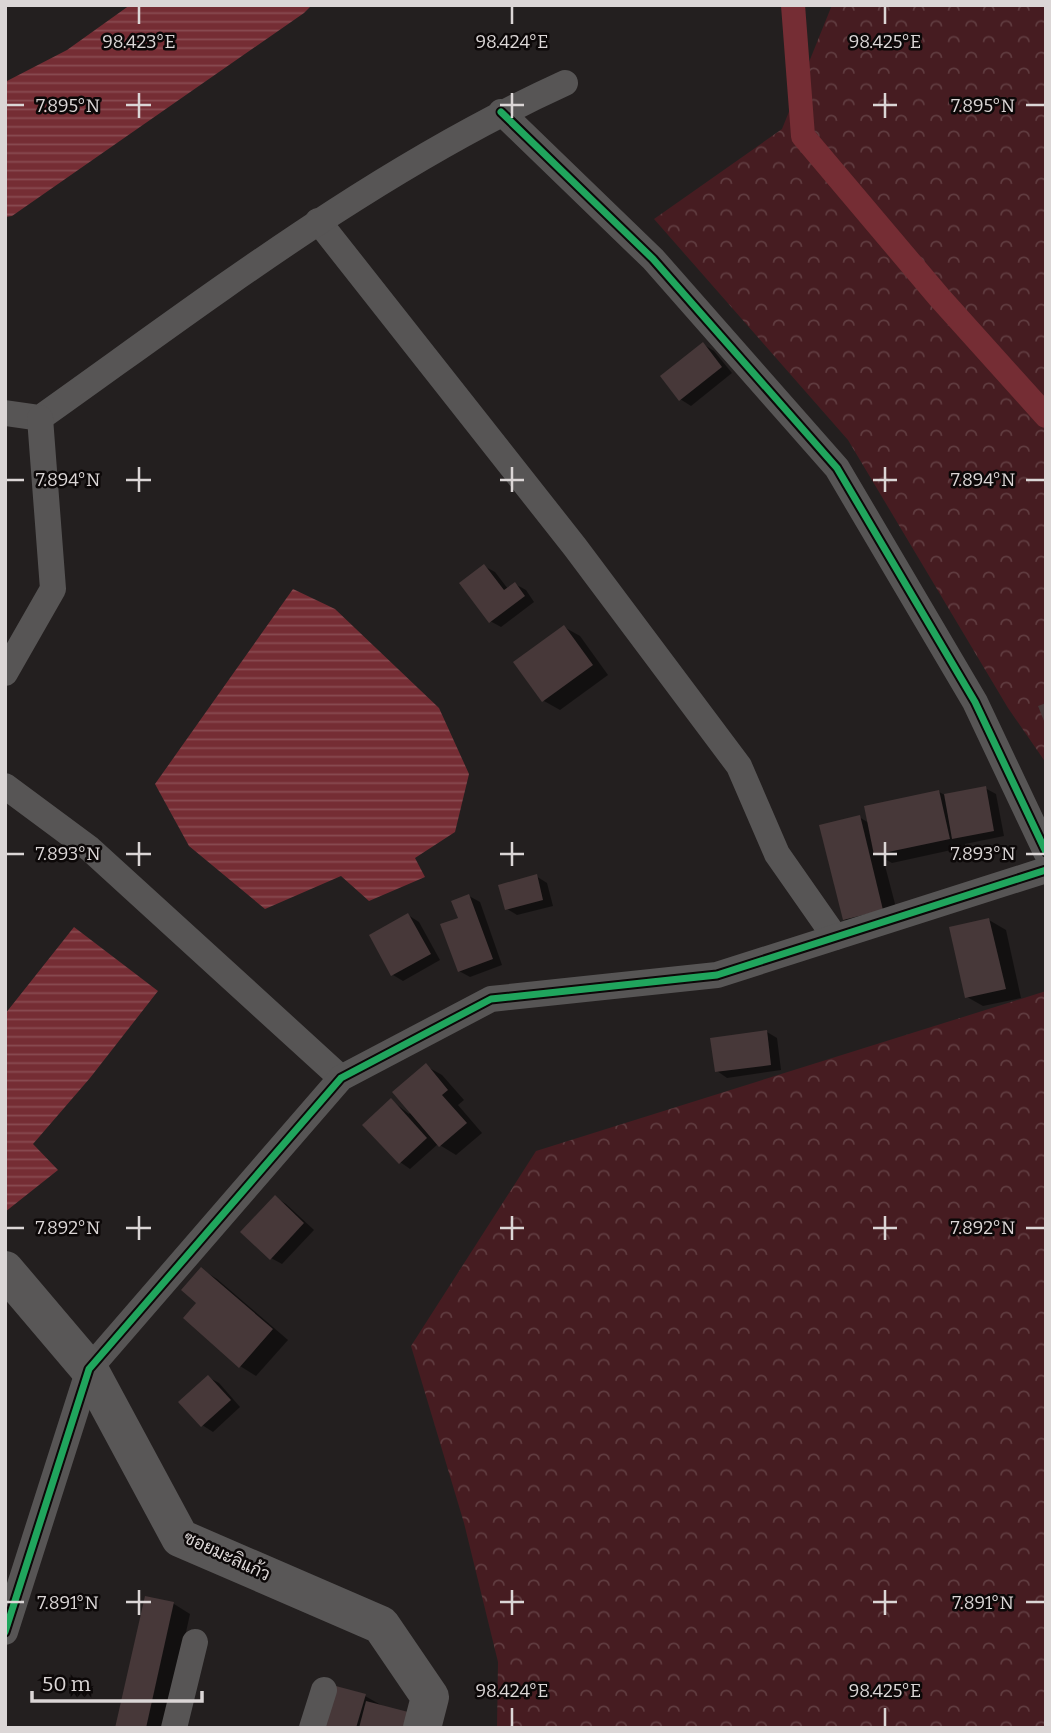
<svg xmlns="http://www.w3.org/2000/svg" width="1051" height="1733" font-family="Bitter,Sarabun,serif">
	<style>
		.forest { fill: url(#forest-crowns) }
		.water { fill: url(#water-rules) }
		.shadow { fill: #0007 }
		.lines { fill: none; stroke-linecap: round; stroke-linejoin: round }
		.canal { stroke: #752d34; stroke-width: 24 }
		.building { fill: #473839 }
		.street { stroke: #575555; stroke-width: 26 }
		.secondary { stroke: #595757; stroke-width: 38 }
		.cycleway-casing { stroke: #0c0808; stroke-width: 11 }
		.cycleway { stroke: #20a55d; stroke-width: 7 }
		.ticks { fill: none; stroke: #dbd6d6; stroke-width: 2.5 }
		.labels { text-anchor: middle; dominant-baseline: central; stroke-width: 5; stroke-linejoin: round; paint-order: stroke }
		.street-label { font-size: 18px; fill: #dbd6d6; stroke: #0c0808 }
		.ticks-label { font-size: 18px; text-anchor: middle; fill: #dbd6d6; stroke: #0c0808; stroke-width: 5; stroke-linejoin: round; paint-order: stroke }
	</style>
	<defs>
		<pattern id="forest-crowns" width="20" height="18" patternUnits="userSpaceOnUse" patternTransform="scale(1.75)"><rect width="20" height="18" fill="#461c21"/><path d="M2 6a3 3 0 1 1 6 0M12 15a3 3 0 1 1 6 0" fill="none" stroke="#603c40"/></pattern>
		<pattern id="water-rules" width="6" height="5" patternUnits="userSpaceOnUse" patternTransform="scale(1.75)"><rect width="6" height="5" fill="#752d34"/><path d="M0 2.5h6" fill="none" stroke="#884b51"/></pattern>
	</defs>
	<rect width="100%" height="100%" fill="#231f1f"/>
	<!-- forest -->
	<g class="forest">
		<polygon points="832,5 1046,5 1046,763 1008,708 848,440 654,219 782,129"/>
		<polygon points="1046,991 1046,1728 497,1728 498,1662 464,1523 411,1346 536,1151"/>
	</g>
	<!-- water -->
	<g class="water">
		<polygon points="130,5 312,5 304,13 12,216 5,217 5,82 67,50"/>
		<polygon points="293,589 335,609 439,708 469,774 455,832 415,858 425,877 369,901 341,876 265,909 189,846 155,784"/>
		<polygon points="74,927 158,991 90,1078 33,1144 58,1170 5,1212 5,1014"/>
	</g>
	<!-- shadow -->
	<g class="shadow">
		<polygon points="703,344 714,351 732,373 691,406 680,399"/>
		<polygon points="484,566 495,572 508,589 515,584 526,590 534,602 501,627 490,621"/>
		<polygon points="564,627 580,636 608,675 560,710 544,701"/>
		<polygon points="985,788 996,794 1004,836 965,844 965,847 892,863 883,858 899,919 861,928 844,919 859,817 869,823 939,792 945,795"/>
		<polygon points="536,876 547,883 553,906 517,915 507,909"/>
		<polygon points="469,896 480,902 502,965 470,977 459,971 460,919"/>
		<polygon points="408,915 419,922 440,960 403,981 393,975"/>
		<polygon points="989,920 1006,930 1021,998 983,1006 967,997"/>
		<polygon points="767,1032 777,1038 781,1070 727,1078 717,1071"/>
		<polygon points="426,1066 442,1075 464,1100 458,1105 482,1133 456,1155 438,1144 410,1169 400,1162 391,1100 409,1114 411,1112"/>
		<polygon points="275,1197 286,1204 314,1230 282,1264 271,1258"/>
		<polygon points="201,1269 217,1279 288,1340 256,1376 240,1366"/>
		<polygon points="208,1377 219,1383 240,1407 213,1432 202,1425"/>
		<polygon points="146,1598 174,1604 190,1614 165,1728 117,1728"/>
		<polygon points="365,1696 381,1705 427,1728 321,1728"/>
	</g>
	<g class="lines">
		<!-- canal -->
		<polyline class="canal" points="793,5 803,136 939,297 1046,416"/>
	</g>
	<!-- building -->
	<g class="building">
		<polygon points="703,342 722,367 679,401 660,376"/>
		<polygon points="484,564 504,590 515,582 525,596 489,623 459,583"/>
		<polygon points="564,625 593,665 542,702 513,662"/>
		<polygon points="1046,703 1046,726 1038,706"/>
		<polygon points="986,786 994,831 952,839 944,794"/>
		<polygon points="939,790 950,839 874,855 864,806"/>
		<polygon points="860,815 883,910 843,920 819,825"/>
		<polygon points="537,874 543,900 505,910 498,885"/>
		<polygon points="469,894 493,959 458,972 440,924 458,918 451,901"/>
		<polygon points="408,913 431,954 391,976 369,935"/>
		<polygon points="989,918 1006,989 965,998 949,927"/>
		<polygon points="767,1030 771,1065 715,1072 710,1038"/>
		<polygon points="426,1063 448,1090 442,1095 467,1123 439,1147 392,1092"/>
		<polygon points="391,1098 427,1138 399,1164 362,1125"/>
		<polygon points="275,1195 304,1223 270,1260 240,1232"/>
		<polygon points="201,1267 273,1329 239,1368 183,1318 196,1303 181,1290"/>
		<polygon points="208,1375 231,1400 201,1427 178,1402"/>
		<polygon points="145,1596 174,1602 146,1728 115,1728"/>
		<polygon points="332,1685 366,1694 356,1728 319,1728"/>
		<polygon points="366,1701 412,1713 408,1728 359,1728"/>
	</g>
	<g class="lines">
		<!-- street -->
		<g class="street">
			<polyline points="501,112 653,259 837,468 975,702 1046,852"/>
			<polyline points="318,221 575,547 739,766 777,854 835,937"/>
			<path d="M 5,413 L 40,418 C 209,298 376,169 565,83"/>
			<polyline points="5,673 53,589 40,418"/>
			<polyline points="5,786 90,849 341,1078"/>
			<polyline points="5,1632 89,1369 341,1078 491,999 717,975 1046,870"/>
			<polyline points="174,1728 195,1642"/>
			<polyline points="312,1728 324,1690"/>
		</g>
		<!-- secondary -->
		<polyline class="secondary" points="5,1270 89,1369 180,1538 381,1625 430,1697 422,1728"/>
		<defs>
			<g id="cycleway">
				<polyline points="501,112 653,259 837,468 975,702 1046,852"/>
				<polyline points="5,1632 89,1369 341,1078 491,999 717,975 1046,870"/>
			</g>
		</defs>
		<!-- cycleway casing -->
		<use href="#cycleway" class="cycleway-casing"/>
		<!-- cycleway -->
		<use href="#cycleway" class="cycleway"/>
	</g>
	<!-- ticks -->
	<path class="ticks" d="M 139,7 L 139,24M 512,7 L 512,24M 885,7 L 885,24M 139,93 L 139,118M 512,93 L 512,118M 885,93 L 885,118M 7,105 L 24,105M 126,105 L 151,105M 500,105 L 524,105M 873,105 L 897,105M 1026,105 L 1044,105M 139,467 L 139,492M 512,467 L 512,492M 885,467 L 885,492M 7,480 L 24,480M 126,480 L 151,480M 500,480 L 524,480M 873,480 L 897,480M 1026,480 L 1044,480M 139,842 L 139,866M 512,842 L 512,866M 885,842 L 885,866M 7,854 L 24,854M 126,854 L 151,854M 500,854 L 524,854M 873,854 L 897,854M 1026,854 L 1044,854M 139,1216 L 139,1240M 512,1216 L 512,1240M 885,1216 L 885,1240M 7,1228 L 24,1228M 126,1228 L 151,1228M 500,1228 L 524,1228M 873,1228 L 897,1228M 1026,1228 L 1044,1228M 139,1590 L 139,1615M 512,1590 L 512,1615M 885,1590 L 885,1615M 7,1602 L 24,1602M 126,1602 L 151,1602M 500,1602 L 524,1602M 873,1602 L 897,1602M 1026,1602 L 1044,1602M 512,1708 L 512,1726M 885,1708 L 885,1726"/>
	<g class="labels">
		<!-- street labels -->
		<g class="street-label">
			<text transform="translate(227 1556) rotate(25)">ซอยมะลิแก้ว</text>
		</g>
	</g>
	<g class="ticks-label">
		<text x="139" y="48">98.423°E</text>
		<text x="512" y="48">98.424°E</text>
		<text x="885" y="48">98.425°E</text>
		<text x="68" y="112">7.895°N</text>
		<text x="983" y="112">7.895°N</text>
		<text x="68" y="486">7.894°N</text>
		<text x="983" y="486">7.894°N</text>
		<text x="68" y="860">7.893°N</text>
		<text x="983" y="860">7.893°N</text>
		<text x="68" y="1234">7.892°N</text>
		<text x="983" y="1234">7.892°N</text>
		<text x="68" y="1609">7.891°N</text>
		<text x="983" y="1609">7.891°N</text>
		<text x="512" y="1697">98.424°E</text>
		<text x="885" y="1697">98.425°E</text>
	</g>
	<!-- border -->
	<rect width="1051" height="1733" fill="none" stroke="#dbd6d6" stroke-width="14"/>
	<!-- scale -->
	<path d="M32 1691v10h170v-10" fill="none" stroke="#dbd6d6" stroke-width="3.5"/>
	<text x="42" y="1691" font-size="21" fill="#dbd6d6" stroke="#0c0808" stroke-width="5" paint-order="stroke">50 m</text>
</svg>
